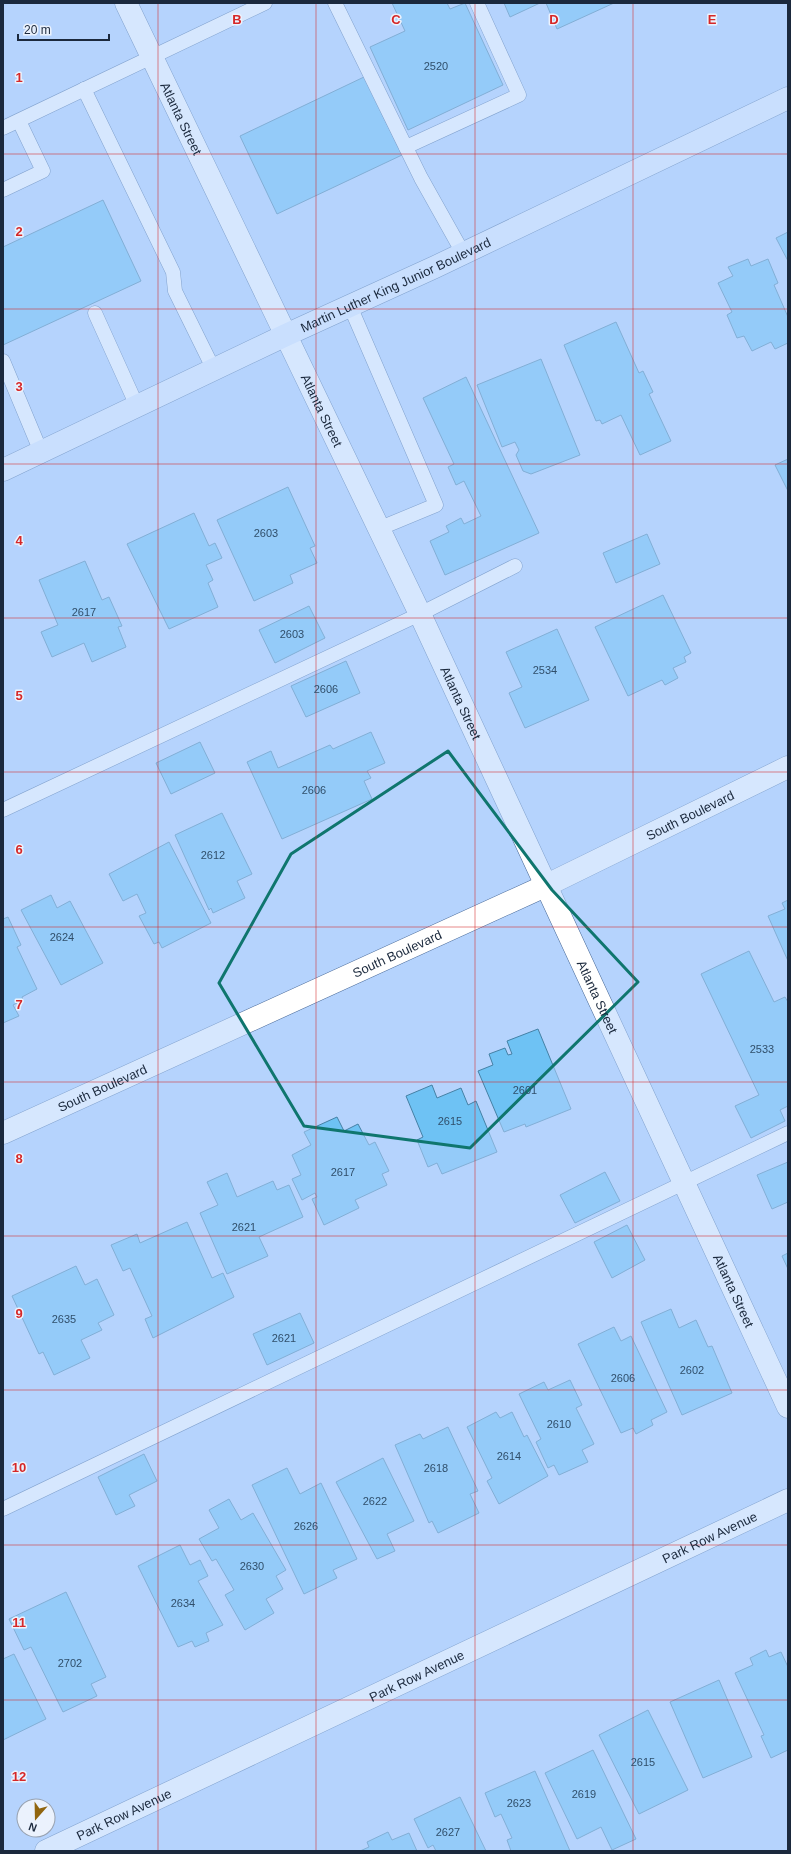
<svg xmlns="http://www.w3.org/2000/svg" width="791" height="1854" font-family="Helvetica,sans-serif">
	<style>
		.building { fill: #6ec2f4; stroke: #4581a5 }
		.lines { fill: none; stroke-linecap: round; stroke-linejoin: round }
		.service-casing { stroke: #466796; stroke-width: 15 }
		.minor-casing { stroke: #466796; stroke-width: 23 }
		.secondary-casing { stroke: #466796; stroke-width: 23 }
		.service { stroke: #fff; stroke-width: 14 }
		.minor { stroke: #fff; stroke-width: 22 }
		.secondary { stroke: #e2edfe; stroke-width: 22 }
		.marked { fill: none; stroke: #0f766e; stroke-width: 3; stroke-linejoin: round }
		.grid { fill: none; stroke: #d62828; stroke-width: 1; stroke-opacity: 0.55 }
		.labels { text-anchor: middle; dominant-baseline: central; stroke-width: 3; stroke-linejoin: round; paint-order: stroke }
		.number-label { font-size: 11px; fill: #304f6b }
		.street-label { font-size: 13px; fill: #1b293d; stroke: #ebf2fd }
		.grid-label { font-size: 13px; text-anchor: middle; font-weight: bold; fill: #d62828; stroke: #ebf2fd; stroke-width: 3; stroke-linejoin: round; paint-order: stroke }
	</style>
	<rect width="100%" height="100%" fill="#b5d3fd"/>
	<!-- building -->
	<g class="building">
		<polygon points="392,3 447,3 450,9 465,3 503,85 408,130 370,47 405,31"/>
		<polygon points="504,3 540,3 510,17"/>
		<polygon points="546,3 614,3 557,29"/>
		<polygon points="364,77 402,155 277,214 240,136"/>
		<polygon points="103,200 141,281 3,345 3,247"/>
		<polygon points="788,232 788,261 776,238"/>
		<polygon points="748,259 751,266 768,259 778,283 774,285 788,317 788,343 775,349 771,342 752,351 744,336 737,338 727,315 732,312 718,283 733,276 728,267"/>
		<polygon points="616,322 639,373 643,371 653,392 649,394 671,441 640,455 621,415 602,424 600,420 596,421 564,345"/>
		<polygon points="541,359 580,455 531,474 523,471 516,455 519,450 515,442 502,447 477,385"/>
		<polygon points="466,377 539,533 445,575 430,541 449,532 446,526 461,518 464,524 481,516 464,481 456,485 448,467 454,464 423,398"/>
		<polygon points="788,459 788,491 775,465"/>
		<polygon points="288,487 315,546 310,548 317,563 290,575 293,583 254,601 217,520"/>
		<polygon points="194,513 209,546 215,543 222,558 206,565 213,580 208,583 218,607 169,629 127,544"/>
		<polygon points="647,534 660,564 616,583 603,553"/>
		<polygon points="85,561 102,600 109,597 122,626 118,627 126,647 92,662 84,643 52,657 41,632 58,625 39,580"/>
		<polygon points="663,595 691,653 684,657 686,662 673,668 678,678 665,685 662,680 628,696 595,627"/>
		<polygon points="309,606 325,638 275,663 259,630"/>
		<polygon points="557,629 589,700 525,728 509,693 522,687 506,652"/>
		<polygon points="346,661 360,693 306,717 291,686"/>
		<polygon points="371,732 385,763 367,771 371,778 364,781 372,799 282,839 247,762 271,751 278,768 330,745 333,749"/>
		<polygon points="200,742 215,773 171,794 156,763"/>
		<polygon points="222,813 252,874 237,881 245,898 213,913 211,908 209,910 175,835"/>
		<polygon points="169,842 211,923 162,948 159,942 154,944 139,916 146,913 137,894 123,901 109,874"/>
		<polygon points="51,895 57,908 70,901 103,963 61,985 21,910"/>
		<polygon points="788,900 788,961 768,916 785,909 782,903"/>
		<polygon points="8,917 21,945 17,947 37,989 22,997 23,1000 13,1005 19,1016 3,1023 3,919"/>
		<polygon points="749,951 774,1002 785,997 788,1002 788,1106 780,1110 785,1121 751,1138 735,1106 759,1095 701,974"/>
		<polygon points="538,1029 571,1109 526,1127 525,1124 504,1132 478,1071 493,1065 489,1054 505,1048 508,1055 512,1054 507,1041"/>
		<polygon points="432,1085 437,1098 461,1088 468,1105 476,1101 497,1152 442,1174 437,1163 428,1167 417,1140 423,1137 406,1096"/>
		<polygon points="337,1117 344,1131 358,1124 369,1145 375,1142 389,1171 382,1174 387,1185 355,1200 359,1208 324,1225 312,1199 317,1197 315,1193 302,1200 292,1179 301,1175 292,1155 311,1145 304,1132"/>
		<polygon points="788,1162 788,1202 772,1209 757,1175"/>
		<polygon points="605,1172 620,1201 575,1223 560,1195"/>
		<polygon points="227,1173 237,1197 273,1181 277,1190 289,1185 303,1217 259,1237 268,1256 227,1274 200,1213 218,1205 207,1182"/>
		<polygon points="187,1222 212,1278 223,1273 234,1297 153,1338 145,1319 152,1316 130,1268 123,1271 111,1245 137,1234 140,1243"/>
		<polygon points="627,1225 645,1260 612,1278 594,1242"/>
		<polygon points="788,1253 788,1269 782,1256"/>
		<polygon points="76,1266 85,1285 97,1279 114,1315 98,1323 102,1330 81,1340 90,1358 54,1375 43,1352 39,1354 12,1296"/>
		<polygon points="671,1309 679,1328 696,1320 708,1347 712,1346 732,1393 682,1415 641,1322"/>
		<polygon points="300,1313 314,1343 267,1365 253,1334"/>
		<polygon points="614,1327 621,1341 631,1336 667,1412 651,1420 653,1425 636,1434 633,1428 621,1433 578,1344"/>
		<polygon points="570,1380 582,1405 576,1408 594,1444 582,1450 588,1462 559,1475 554,1465 548,1468 536,1442 541,1439 519,1394 544,1382 548,1390"/>
		<polygon points="496,1412 500,1418 512,1412 524,1437 527,1435 548,1476 499,1504 487,1481 492,1478 467,1427"/>
		<polygon points="448,1427 478,1491 470,1494 479,1513 438,1533 432,1521 429,1523 395,1445 420,1434 423,1439"/>
		<polygon points="144,1454 157,1481 129,1495 135,1506 116,1515 98,1477"/>
		<polygon points="383,1458 414,1521 387,1534 395,1551 377,1559 336,1482"/>
		<polygon points="287,1468 300,1494 321,1483 357,1559 333,1570 337,1578 304,1594 252,1485"/>
		<polygon points="229,1499 241,1520 253,1513 286,1570 276,1576 283,1589 266,1599 274,1613 245,1630 225,1595 234,1590 216,1559 212,1561 199,1539 219,1528 209,1510"/>
		<polygon points="180,1545 190,1565 200,1560 208,1576 198,1581 223,1625 206,1633 209,1641 195,1647 192,1641 178,1647 138,1566"/>
		<polygon points="66,1592 106,1677 91,1684 97,1696 63,1712 31,1647 24,1650 9,1619"/>
		<polygon points="766,1650 769,1657 781,1652 788,1667 788,1750 771,1758 761,1736 764,1735 735,1673 753,1665 750,1658"/>
		<polygon points="14,1654 46,1719 3,1740 3,1659"/>
		<polygon points="719,1680 752,1757 703,1778 670,1702"/>
		<polygon points="648,1710 688,1790 639,1814 599,1735"/>
		<polygon points="593,1750 636,1839 612,1850 601,1827 577,1839 545,1773"/>
		<polygon points="535,1771 570,1851 511,1851 507,1840 512,1838 501,1814 495,1817 485,1793"/>
		<polygon points="460,1797 486,1851 436,1851 433,1845 428,1848 414,1819"/>
		<polygon points="388,1832 392,1840 409,1833 417,1851 360,1851 369,1847 367,1842"/>
	</g>
	<g class="lines">
		<defs>
			<g id="service">
				<polyline points="335,3 421,178 463,253"/>
				<polyline points="84,89 173,272 175,291 214,370"/>
				<polyline points="3,128 265,3"/>
				<polyline points="406,147 519,95 477,3"/>
				<polyline points="3,190 43,171 19,121"/>
				<polyline points="350,306 436,505 378,529"/>
				<polyline points="95,313 137,406"/>
				<polyline points="3,361 41,452"/>
				<polyline points="3,810 420,614 515,566"/>
				<polyline points="3,1509 788,1133"/>
			</g>
			<g id="minor">
				<path id="s1" d="M 126,3 L 420,614 L 788,1407"/>
				<path id="s2" d="M 3,1133 L 545,886 L 788,767"/>
				<path id="s3" d="M 46,1851 L 788,1500"/>
			</g>
			<g id="secondary">
				<path id="s4" d="M 3,470 L 286,335 L 435,267 L 788,98"/>
			</g>
		</defs>
		<!-- service casing -->
		<use href="#service" class="service-casing"/>
		<!-- minor casing -->
		<use href="#minor" class="minor-casing"/>
		<!-- secondary casing -->
		<use href="#secondary" class="secondary-casing"/>
		<!-- service -->
		<use href="#service" class="service"/>
		<!-- minor -->
		<use href="#minor" class="minor"/>
		<!-- secondary -->
		<use href="#secondary" class="secondary"/>
	</g>
	<!-- marked area -->
	<path d="M0 0H791V1854H0ZM 448,751 L 552,890 L 638,982 L 470,1148 L 304,1126 L 219,983 L 291,854 Z" fill="#b5d3fd" fill-opacity=".55" fill-rule="evenodd"/>
	<path class="marked" d="M 448,751 L 552,890 L 638,982 L 470,1148 L 304,1126 L 219,983 L 291,854 Z"/>
	<!-- grid -->
	<path class="grid" d="M 158,3 L 158,1851M 316,3 L 316,1851M 475,3 L 475,1851M 633,3 L 633,1851M 3,154 L 788,154M 3,309 L 788,309M 3,464 L 788,464M 3,618 L 788,618M 3,772 L 788,772M 3,927 L 788,927M 3,1082 L 788,1082M 3,1236 L 788,1236M 3,1390 L 788,1390M 3,1545 L 788,1545M 3,1700 L 788,1700"/>
	<g class="labels">
		<!-- number labels -->
		<g class="number-label">
			<text x="436" y="66">2520</text>
			<text x="266" y="533">2603</text>
			<text x="84" y="612">2617</text>
			<text x="292" y="634">2603</text>
			<text x="545" y="670">2534</text>
			<text x="326" y="689">2606</text>
			<text x="314" y="790">2606</text>
			<text x="213" y="855">2612</text>
			<text x="62" y="937">2624</text>
			<text x="762" y="1049">2533</text>
			<text x="525" y="1090">2601</text>
			<text x="450" y="1121">2615</text>
			<text x="343" y="1172">2617</text>
			<text x="244" y="1227">2621</text>
			<text x="64" y="1319">2635</text>
			<text x="284" y="1338">2621</text>
			<text x="692" y="1370">2602</text>
			<text x="623" y="1378">2606</text>
			<text x="559" y="1424">2610</text>
			<text x="509" y="1456">2614</text>
			<text x="436" y="1468">2618</text>
			<text x="375" y="1501">2622</text>
			<text x="306" y="1526">2626</text>
			<text x="252" y="1566">2630</text>
			<text x="183" y="1603">2634</text>
			<text x="70" y="1663">2702</text>
			<text x="643" y="1762">2615</text>
			<text x="584" y="1794">2619</text>
			<text x="519" y="1803">2623</text>
			<text x="448" y="1832">2627</text>
		</g>
		<!-- street labels -->
		<g class="street-label">
			<text stroke="none"><textPath href="#s1" startOffset="128">Atlanta Street</textPath></text>
			<text stroke="none"><textPath href="#s4" startOffset="434">Martin Luther King Junior Boulevard</textPath></text>
			<text stroke="none"><textPath href="#s1" startOffset="452">Atlanta Street</textPath></text>
			<text stroke="none"><textPath href="#s1" startOffset="776">Atlanta Street</textPath></text>
			<text stroke="none"><textPath href="#s2" startOffset="757">South Boulevard</textPath></text>
			<text stroke="none"><textPath href="#s2" startOffset="433">South Boulevard</textPath></text>
			<text stroke="none"><textPath href="#s1" startOffset="1100">Atlanta Street</textPath></text>
			<text stroke="none"><textPath href="#s2" startOffset="109">South Boulevard</textPath></text>
			<text stroke="none"><textPath href="#s1" startOffset="1424">Atlanta Street</textPath></text>
			<text stroke="none"><textPath href="#s3" startOffset="734">Park Row Avenue</textPath></text>
			<text stroke="none"><textPath href="#s3" startOffset="410">Park Row Avenue</textPath></text>
			<text stroke="none"><textPath href="#s3" startOffset="86">Park Row Avenue</textPath></text>
		</g>
	</g>
	<g class="grid-label">
		<text x="237" y="24">B</text>
		<text x="396" y="24">C</text>
		<text x="554" y="24">D</text>
		<text x="712" y="24">E</text>
		<text x="19" y="82">1</text>
		<text x="19" y="236">2</text>
		<text x="19" y="391">3</text>
		<text x="19" y="545">4</text>
		<text x="19" y="700">5</text>
		<text x="19" y="854">6</text>
		<text x="19" y="1009">7</text>
		<text x="19" y="1163">8</text>
		<text x="19" y="1318">9</text>
		<text x="19" y="1472">10</text>
		<text x="19" y="1627">11</text>
		<text x="19" y="1781">12</text>
	</g>
	<!-- border -->
	<rect width="791" height="1854" fill="none" stroke="#1b293d" stroke-width="8"/>
	<!-- north arrow -->
	<g transform="translate(36 1818) rotate(200)"><circle r="19" fill="#ebf2fd" stroke="#98a2b0"/>
	<path d="M0-3L7 15L0 10L-7 15Z" fill="#91650f"/>
	<text y="-6" font-size="11" font-weight="bold" text-anchor="middle" fill="#1b293d">N</text>
	</g>
	<!-- scale -->
	<path d="M18 34v6h91v-6" fill="none" stroke="#1b293d" stroke-width="2"/>
	<text x="24" y="34" font-size="12" fill="#1b293d" stroke="#ebf2fd" stroke-width="3" paint-order="stroke">20 m</text>
</svg>
